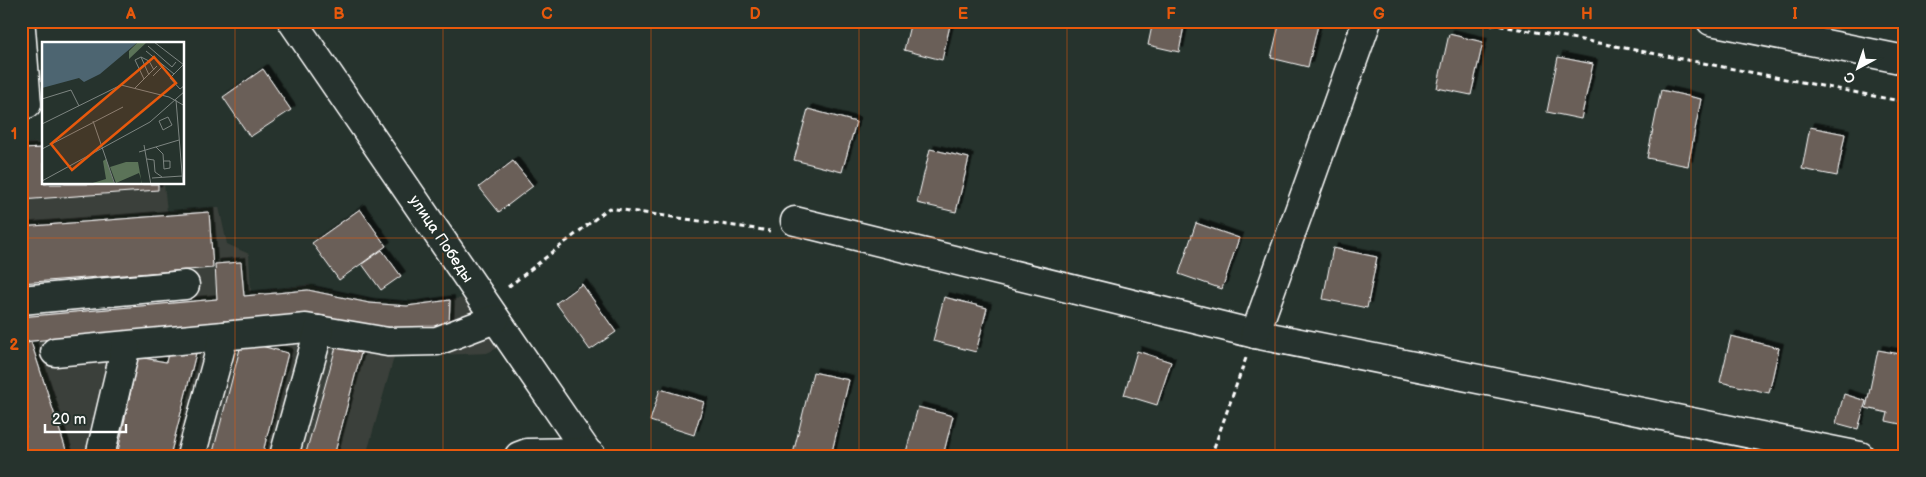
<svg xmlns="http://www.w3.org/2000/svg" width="1926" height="477" font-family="'Balsamiq Sans',sans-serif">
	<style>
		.built { fill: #3b403a }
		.building { fill: #6b5f58; stroke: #fff; filter: url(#shadow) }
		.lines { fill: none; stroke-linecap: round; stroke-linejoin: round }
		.minor-casing { stroke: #fff; stroke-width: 31 }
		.major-casing { stroke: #fff; stroke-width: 31 }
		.path { stroke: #fff; stroke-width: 3; stroke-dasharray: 5 4; stroke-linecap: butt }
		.minor { stroke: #26332d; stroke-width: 28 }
		.major { stroke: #26332d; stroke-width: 28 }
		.grid { fill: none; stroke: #e8590c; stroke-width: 1; stroke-opacity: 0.55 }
		.labels { text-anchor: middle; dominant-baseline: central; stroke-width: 4; stroke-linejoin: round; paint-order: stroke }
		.street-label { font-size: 15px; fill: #fff; stroke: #26332d }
		.inset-road { fill: none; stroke: #7d8581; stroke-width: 1 }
		.view { fill: #e8590c; fill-opacity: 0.15; stroke: #e8590c; stroke-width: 2.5 }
		.inset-edge { fill: none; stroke: #fff; stroke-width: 2.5 }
		.neatline { fill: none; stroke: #e8590c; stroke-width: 2 }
		.grid-label { font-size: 16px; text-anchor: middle; font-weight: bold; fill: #e8590c }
	</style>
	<defs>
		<filter id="shadow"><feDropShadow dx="4.5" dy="-4.5" stdDeviation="0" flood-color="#0009"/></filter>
	</defs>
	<rect width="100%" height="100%" fill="#26332d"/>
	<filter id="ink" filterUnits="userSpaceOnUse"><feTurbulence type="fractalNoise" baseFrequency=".02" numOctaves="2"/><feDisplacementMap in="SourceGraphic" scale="10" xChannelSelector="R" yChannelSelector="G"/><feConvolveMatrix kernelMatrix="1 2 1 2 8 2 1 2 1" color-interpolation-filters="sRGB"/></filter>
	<g filter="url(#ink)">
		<!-- built -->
		<polygon class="built" points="44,142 44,184 164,184 167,211 219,207 227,244 249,254 251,292 308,285 368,299 406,302 468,298 502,346 487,353 394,357 366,456 21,456 21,144"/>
		<!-- building -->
		<g class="building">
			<polygon points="911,21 951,21 942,60 904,50"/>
			<polygon points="1153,21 1185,21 1179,52 1148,45"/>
			<polygon points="1280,21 1319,21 1308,67 1271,58"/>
			<polygon points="1449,34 1483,42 1471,95 1437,88"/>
			<polygon points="1558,57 1593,64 1581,119 1547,112"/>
			<polygon points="263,69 291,110 250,137 223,97"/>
			<polygon points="1661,90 1701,99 1688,166 1647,158"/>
			<polygon points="808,109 856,122 842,172 794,160"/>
			<polygon points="1810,127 1845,134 1837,176 1802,169"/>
			<polygon points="44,148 44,184 158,184 158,190 21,200 21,149"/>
			<polygon points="930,149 969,158 956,212 917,203"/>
			<polygon points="513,161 533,186 499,212 479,187"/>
			<polygon points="360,209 386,246 339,280 312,243"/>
			<polygon points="209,212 213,268 21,283 21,227"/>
			<polygon points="1196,223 1239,238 1222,289 1179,274"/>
			<polygon points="1333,248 1377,257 1367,308 1323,299"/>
			<polygon points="382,250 401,276 381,290 362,264"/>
			<polygon points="241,262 244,296 308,290 369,303 407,306 450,300 449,326 407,328 361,326 306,316 21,342 21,317 217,299 215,264"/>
			<polygon points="582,284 616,332 590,350 556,303"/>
			<polygon points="944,297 987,308 976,352 933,341"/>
			<polygon points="1731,336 1779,348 1769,393 1720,382"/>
			<polygon points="242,341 288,353 262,456 212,456"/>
			<polygon points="31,342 68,456 21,456 21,429 26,428 21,413 21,345"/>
			<polygon points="170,346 197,349 170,456 117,456 138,357 166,362"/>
			<polygon points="336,347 361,353 334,456 305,456"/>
			<polygon points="1878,350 1905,355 1905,425 1886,421 1888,413 1866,408"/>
			<polygon points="1137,351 1171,362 1157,405 1124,395"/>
			<polygon points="813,372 849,380 831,456 793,454"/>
			<polygon points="660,389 704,402 694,435 650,421"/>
			<polygon points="1844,394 1866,401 1858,429 1836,423"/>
			<polygon points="918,407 953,416 943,456 905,456"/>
		</g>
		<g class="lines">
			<defs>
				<g id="minor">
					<polyline points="292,21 587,452 592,456"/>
					<polyline points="21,29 27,104 21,104"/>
					<polyline points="795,221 1255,334 1860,456"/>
					<polyline points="21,300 185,285"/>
					<polyline points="1255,334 1367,21"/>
					<polyline points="55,352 306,328 388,342 437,341 495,319"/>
					<polyline points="100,456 126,346"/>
					<polyline points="191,456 224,336"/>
					<polyline points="284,456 319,330"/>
					<polyline points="519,456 527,453 587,452"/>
				</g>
				<polyline id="major" points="1711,21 1905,60"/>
			</defs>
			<!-- minor casing -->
			<use href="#minor" class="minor-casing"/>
			<!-- major casing -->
			<use href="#major" class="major-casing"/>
			<!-- path -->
			<g class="path">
				<polyline points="1473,21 1599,43 1905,102"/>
				<polyline points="508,287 609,208 770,231"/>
				<polyline points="1211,456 1246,358"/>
			</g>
			<!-- minor -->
			<use href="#minor" class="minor"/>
			<!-- major -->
			<use href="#major" class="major"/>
		</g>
	</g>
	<!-- grid -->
	<path class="grid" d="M 235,21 L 235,456M 443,21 L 443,456M 651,21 L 651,456M 859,21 L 859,456M 1067,21 L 1067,456M 1275,21 L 1275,456M 1483,21 L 1483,456M 1691,21 L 1691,456M 21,238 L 1905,238"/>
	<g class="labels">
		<!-- street labels -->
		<g class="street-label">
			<text transform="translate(441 239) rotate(56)">улица Победы</text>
		</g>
	</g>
	<!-- overview -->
	<g transform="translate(42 42)">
		<rect width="142" height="142" fill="#26332d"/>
		<path d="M 96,0 L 105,0 L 87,17 L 87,9 ZM 64,117 L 72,141 L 44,143 L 64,137 L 61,119 ZM 84,120 L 96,120 L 100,142 L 97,142 L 100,140 L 97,131 L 74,141 L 68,125 Z" fill="#5b7358"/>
		<path d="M 0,0 L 96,0 L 58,32 L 42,40 L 37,36 L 0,46 Z" fill="#4d6571"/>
		<path class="inset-road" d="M 112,0 L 142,23M 106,4 L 130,25 L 134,20M 104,9 L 132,32M 99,15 L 107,19 L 112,28M 141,23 L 128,36 L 138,47 L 143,43M 111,34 L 122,23M 102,37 L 93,18 L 99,15 L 107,33M 93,46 L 115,24M 0,57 L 29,48 L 37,64M 134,58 L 141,143M 126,75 L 130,83 L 121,88 L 117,79 ZM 51,79 L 73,143M 0,82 L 79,43 L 127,55 L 143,64M 102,103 L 109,143M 114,105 L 121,112 L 122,127 L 128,126 L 128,119 L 122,119M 0,107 L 81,65M 97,110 L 137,98M 105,117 L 112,118 L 113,130 L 120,135M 110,136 L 140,134M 0,139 L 108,80 L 143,49"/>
		<path class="view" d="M 112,15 L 134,41 L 30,128 L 9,102 Z"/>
		<rect width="142" height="142" class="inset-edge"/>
	</g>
	<!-- margin -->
	<rect width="1926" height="477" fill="none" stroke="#26332d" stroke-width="55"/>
	<!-- north arrow -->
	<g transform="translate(1858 68) rotate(220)" stroke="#26332d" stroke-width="4" paint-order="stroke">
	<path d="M0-4L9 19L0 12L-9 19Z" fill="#ffffff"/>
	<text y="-8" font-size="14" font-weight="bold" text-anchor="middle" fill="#ffffff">С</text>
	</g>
	<!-- scale -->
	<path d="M45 424v8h81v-8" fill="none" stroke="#ffffff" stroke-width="2.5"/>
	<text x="52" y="424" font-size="15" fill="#ffffff" stroke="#26332d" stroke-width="4" paint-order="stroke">20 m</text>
	<rect x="28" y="28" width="1870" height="422" class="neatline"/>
	<g class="grid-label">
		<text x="131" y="19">A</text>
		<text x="339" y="19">B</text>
		<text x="547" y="19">C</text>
		<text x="755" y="19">D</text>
		<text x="963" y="19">E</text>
		<text x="1171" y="19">F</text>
		<text x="1379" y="19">G</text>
		<text x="1587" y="19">H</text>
		<text x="1795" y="19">I</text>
		<text x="14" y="139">1</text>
		<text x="14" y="350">2</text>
	</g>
</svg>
